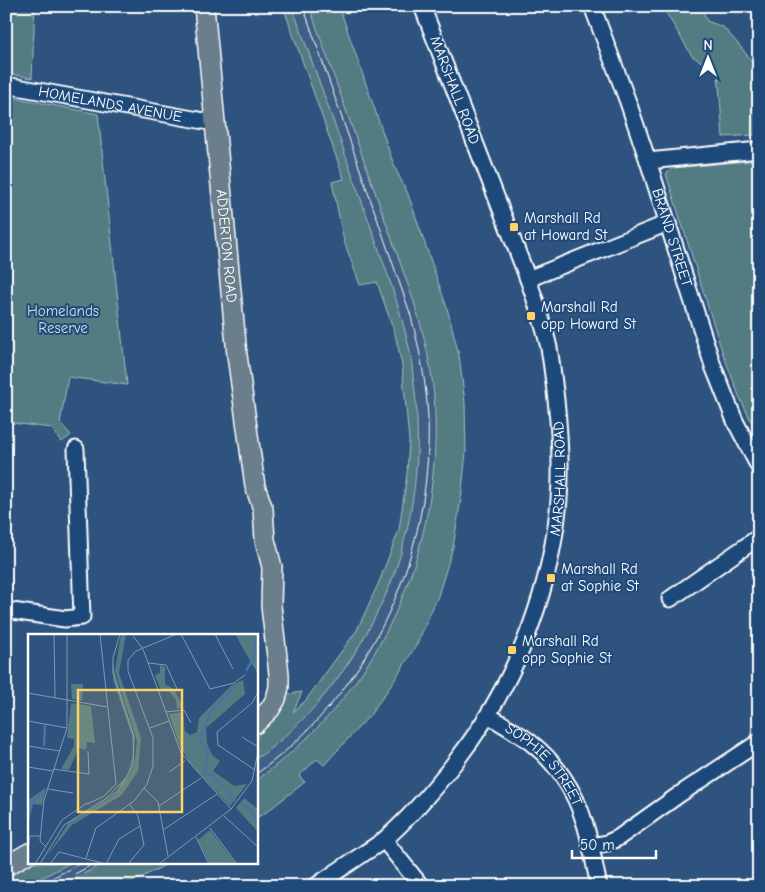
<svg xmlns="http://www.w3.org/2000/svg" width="765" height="892" font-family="'Comic Neue',sans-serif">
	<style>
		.built { fill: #405e85 }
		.green { fill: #537b82; stroke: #a9bdc0 }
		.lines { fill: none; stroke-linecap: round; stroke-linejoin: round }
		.minor-casing { stroke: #fff; stroke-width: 19 }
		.major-casing { stroke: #fff; stroke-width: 22 }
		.minor { stroke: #1f4a7a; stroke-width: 15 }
		.major { stroke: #6b7e8b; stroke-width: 19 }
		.tram { stroke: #fff; stroke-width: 1 }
		.poi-dot { fill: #ffd166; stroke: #1f4a7a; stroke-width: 2 }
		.labels { text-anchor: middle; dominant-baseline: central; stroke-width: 4; stroke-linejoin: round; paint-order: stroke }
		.street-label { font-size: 15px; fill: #fff; stroke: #1f4a7a }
		.poi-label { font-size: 15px; fill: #fff; stroke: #1f4a7a; text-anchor: start }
		.park-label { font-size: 15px; fill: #d4dee0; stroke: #1f4a7a }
		.inset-river { fill: none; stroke: #4675a2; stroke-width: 2.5 }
		.inset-road { fill: none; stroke: #8298b2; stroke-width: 1 }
		.view { fill: #ffd166; fill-opacity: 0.15; stroke: #ffd166; stroke-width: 2.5 }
		.inset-edge { fill: none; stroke: #fff; stroke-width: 2.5 }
	</style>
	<rect width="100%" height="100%" fill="#2e537f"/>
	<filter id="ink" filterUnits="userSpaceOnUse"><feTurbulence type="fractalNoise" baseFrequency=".02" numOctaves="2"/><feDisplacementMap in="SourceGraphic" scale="10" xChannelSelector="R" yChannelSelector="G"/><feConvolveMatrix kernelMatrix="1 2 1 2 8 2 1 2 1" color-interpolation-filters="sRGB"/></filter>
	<g filter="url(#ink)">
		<!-- built -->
		<g class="built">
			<polygon points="292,6 309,6 413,299 420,322 431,371 433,395 435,426 432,488 423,532 415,563 391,625 369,662 348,692 319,726 280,763 256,781 256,759 265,753 305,718 381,604 392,581 407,534 415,487 418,447 418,419 409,345 385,268"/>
			<polygon points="70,863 104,863 61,886 26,886"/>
		</g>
		<!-- green -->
		<g class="green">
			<polygon points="6,6 35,6 32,78 6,73"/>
			<path d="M 283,6 L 292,6 C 316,73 340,139 363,205 C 379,251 397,296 408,343 C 411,354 412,365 413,376 C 423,445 416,515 392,580 C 387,594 379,608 373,621 C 346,674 305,725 256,759 L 256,737 L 270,724 L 282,710 L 288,694 L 302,692 L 293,712 L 306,700 L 357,630 L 379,582 L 399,530 L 407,474 L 409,440 L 402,365 L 395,334 L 377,282 L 360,285 L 344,241 L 332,182 L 344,179 Z"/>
			<path d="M 309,6 L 339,6 L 395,168 L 408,194 L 447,308 L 459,355 L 465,403 L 466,452 L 461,499 L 453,547 L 438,596 L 417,644 L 394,681 L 370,715 L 324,765 L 317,759 L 299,776 L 305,782 L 265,813 L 256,818 L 256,781 C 278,764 300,746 319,726 C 403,638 443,516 434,396 C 431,363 423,331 413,299 Z"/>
			<polygon points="662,6 701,6 707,21 723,27 740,46 759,71 759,134 756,135 723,137 718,72 692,56"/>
			<polygon points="6,96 98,114 127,385 68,377 60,423 71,435 62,442 51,428 12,423 6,435"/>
			<polygon points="759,160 759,438 739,396 722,351 666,174 673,168"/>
			<polygon points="29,863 70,863 26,886 6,886 6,876"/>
			<polygon points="104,863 169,863 125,886 61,886"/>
		</g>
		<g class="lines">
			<defs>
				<g id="minor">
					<path id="s1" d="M 592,6 L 628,102 L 648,161 L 713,366 L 735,421 L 759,467"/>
					<path id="s2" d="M 6,85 L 215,123"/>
					<polyline points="648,161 759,150"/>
					<polyline points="528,279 668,223"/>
					<polyline points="670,599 759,537"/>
					<polyline points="6,610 65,619 82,617 76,449"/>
					<path id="s3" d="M 488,715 C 502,724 517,732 530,742 C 556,762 575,791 584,821 C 591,842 594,864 599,886"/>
					<polyline points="384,840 421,886"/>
					<polyline points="591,846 607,843 618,838 680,794 759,742"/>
					<path id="s4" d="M 316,886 C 331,875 347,865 363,854 C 370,849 378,845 385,839 C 411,817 434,789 456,761 C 512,689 548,601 558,510 C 562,473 560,436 556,400 C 554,383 552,365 549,348 C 544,325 536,302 528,279 L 422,6"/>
				</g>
				<g id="major">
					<path id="s5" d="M 204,6 L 237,355 L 255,486 L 263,509 L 265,540 L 272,567 L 271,606 L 279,674 L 279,687 L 276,699 L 270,709 L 256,723"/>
					<polyline points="6,866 29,853"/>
				</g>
			</defs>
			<!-- minor casing -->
			<use href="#minor" class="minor-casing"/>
			<!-- major casing -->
			<use href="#major" class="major-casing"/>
			<!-- minor -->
			<use href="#minor" class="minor"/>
			<!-- major -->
			<use href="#major" class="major"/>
			<!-- tram -->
			<g class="tram">
				<path d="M 256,774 C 361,700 424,575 428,448 C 430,402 422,357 410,313 L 303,6"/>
				<polyline points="75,874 95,863"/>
				<polyline points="37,886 81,863"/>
			</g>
		</g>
	</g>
	<!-- markers -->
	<g class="poi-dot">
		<rect x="509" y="222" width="10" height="10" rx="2.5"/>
		<rect x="526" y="311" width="10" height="10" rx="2.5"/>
		<rect x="546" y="573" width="10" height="10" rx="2.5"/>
		<rect x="507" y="645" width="10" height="10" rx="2.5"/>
	</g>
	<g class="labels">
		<!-- street labels -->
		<g class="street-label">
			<text transform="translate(455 90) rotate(69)">MARSHALL ROAD</text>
			<text stroke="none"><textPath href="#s2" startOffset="106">HOMELANDS AVENUE</textPath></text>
			<text stroke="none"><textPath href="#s1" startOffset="245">BRAND STREET</textPath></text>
			<text stroke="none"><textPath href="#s5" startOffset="241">ADDERTON ROAD</textPath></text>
			<text stroke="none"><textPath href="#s4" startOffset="495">MARSHALL ROAD</textPath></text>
			<text stroke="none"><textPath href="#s3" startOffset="76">SOPHIE STREET</textPath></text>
		</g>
		<!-- poi labels -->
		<g class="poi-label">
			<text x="524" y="218">Marshall Rd<tspan x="524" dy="17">at Howard St</tspan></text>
			<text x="541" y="307">Marshall Rd<tspan x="541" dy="17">opp Howard St</tspan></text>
			<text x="561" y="569">Marshall Rd<tspan x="561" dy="17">at Sophie St</tspan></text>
			<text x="522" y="641">Marshall Rd<tspan x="522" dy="17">opp Sophie St</tspan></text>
		</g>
		<!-- park labels -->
		<g class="park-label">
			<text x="63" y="311">Homelands<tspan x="63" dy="17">Reserve</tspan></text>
		</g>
	</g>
	<!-- overview -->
	<g transform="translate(28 634)">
		<rect width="230" height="230" fill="#2e537f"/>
		<path d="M 93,0 L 98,0 L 91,39 L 113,104 L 110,137 L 94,161 L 44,191 L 19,222 L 41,188 L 88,160 L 106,133 L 109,107 L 87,37 ZM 207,0 L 230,0 L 230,39 L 225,32 ZM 84,29 L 106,103 L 106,122 L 103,135 L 96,149 L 75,166 L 99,142 L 105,121 L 104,102 L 85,46 ZM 132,31 L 137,33 L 137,50 L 146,55 L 155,73 L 149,75 L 148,66 L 139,55 L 133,57 L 127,41 L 132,39 ZM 215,46 L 217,60 L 178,94 L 179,109 L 184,121 L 192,127 L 185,137 L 206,152 L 219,150 L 202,172 L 161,128 L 151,110 L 141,80 L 155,78 L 157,97 L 162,101 L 169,98 L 171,84 L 204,51 ZM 43,50 L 55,50 L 54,67 L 44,65 ZM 43,69 L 63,72 L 67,109 L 59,108 L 58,116 L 51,114 L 41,136 L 33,135 L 46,112 L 46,105 L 39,104 ZM 18,154 L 14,171 L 4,170 L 0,192 L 0,166 ZM 216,164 L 230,175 L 230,198 L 208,174 ZM 182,196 L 208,230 L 182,230 L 170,206 Z" fill="#537b82"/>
		<path class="inset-river" d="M 218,37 L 226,23 L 228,0M 16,112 L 17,91M 207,167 L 185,141 L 177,140 L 180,118 L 172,106 L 182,79 L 208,52M 212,170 L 222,175 L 230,189M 0,185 L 4,170 L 16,156"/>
		<path class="inset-road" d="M 26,0 L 27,63M 153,0 L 182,55M 187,0 L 205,35M 105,2 L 115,15 L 153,119 L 203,175M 120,29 L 138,31 L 150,57M 182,55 L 206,49 L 217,41M 0,59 L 79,73M 138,78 L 156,76 L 163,89M 0,87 L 39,94M 122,94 L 141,87M 214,103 L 230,113M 0,112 L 32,117M 0,133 L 25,137M 25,135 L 61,140 L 60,117M 227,136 L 190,111 L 189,98 L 224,69 L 230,58M 141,138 L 157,127M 116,154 L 130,168 L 140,222M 20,155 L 45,159M 59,170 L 76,162 L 88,150 L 72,0M 131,172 L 173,144M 196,182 L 230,213M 182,194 L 209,230M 135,196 L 189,160M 168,203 L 181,230M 17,212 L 12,207 L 16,166 L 39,94 L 39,0M 0,215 L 2,202 L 13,202M 58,224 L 68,194 L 106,167 L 119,150 L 125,132 L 125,104 L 100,37 L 100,26 L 108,17 L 149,0M 7,230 L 34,186 L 59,169M 12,230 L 36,191 L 90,157 L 105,132 L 106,102 L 85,39 L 85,24 L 92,0M 22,230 L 31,218 L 78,230M 78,230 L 91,205 L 112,192M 100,230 L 116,211 L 110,182 L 102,171M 131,230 L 203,175 L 224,147 L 230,118"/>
		<path class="view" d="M 50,56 L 154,56 L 154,178 L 50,178 Z"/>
		<rect width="230" height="230" class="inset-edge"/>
	</g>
	<!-- margin -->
	<rect width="765" height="892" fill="none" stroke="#1f4a7a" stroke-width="25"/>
	<rect x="12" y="12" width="740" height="867" fill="none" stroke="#fff" stroke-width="2" filter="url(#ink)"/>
	<!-- north arrow -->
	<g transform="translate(708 58)" stroke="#1f4a7a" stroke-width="4" paint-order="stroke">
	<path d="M0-4L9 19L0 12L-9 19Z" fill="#ffffff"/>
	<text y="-8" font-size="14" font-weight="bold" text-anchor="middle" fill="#ffffff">N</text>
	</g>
	<!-- scale -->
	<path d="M572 850v8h84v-8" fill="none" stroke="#ffffff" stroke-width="2.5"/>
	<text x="580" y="850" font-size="15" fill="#ffffff" stroke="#1f4a7a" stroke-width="4" paint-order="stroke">50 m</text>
</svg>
